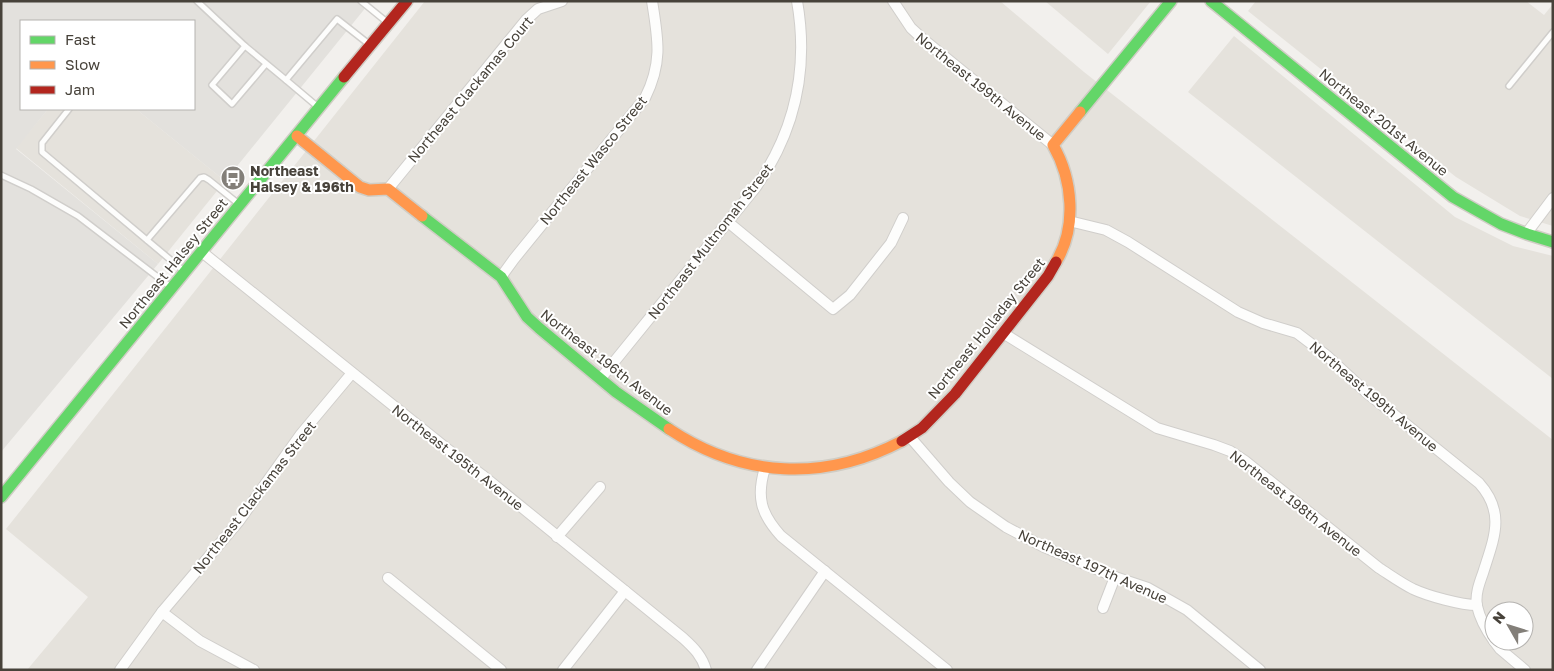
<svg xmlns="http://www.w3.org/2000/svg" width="1554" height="671" font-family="'Golos Text',sans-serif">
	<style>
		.residential { fill: #e5e2dc; fill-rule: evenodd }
		.industrial { fill: #e3e1dd }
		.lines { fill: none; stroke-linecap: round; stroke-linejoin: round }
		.lane-casing { stroke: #d0cecb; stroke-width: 8 }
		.street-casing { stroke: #d0cecb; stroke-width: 12 }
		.fast-casing { stroke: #d0cdc5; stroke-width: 14 }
		.slow-casing { stroke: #d0cdc5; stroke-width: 14 }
		.jam-casing { stroke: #d0cdc5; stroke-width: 14 }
		.lane { stroke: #fdfdfc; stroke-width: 5 }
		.street { stroke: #fdfdfc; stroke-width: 10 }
		.fast { stroke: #63d668; stroke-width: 11 }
		.slow { stroke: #ff974d; stroke-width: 11 }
		.jam { stroke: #b3261e; stroke-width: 11 }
		.labels { text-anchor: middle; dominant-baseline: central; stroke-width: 4; stroke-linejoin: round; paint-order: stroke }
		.street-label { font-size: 14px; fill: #47423a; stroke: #fff }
		.poi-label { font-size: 14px; font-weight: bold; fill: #47423a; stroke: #fff; text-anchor: start }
	</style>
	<rect width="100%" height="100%" fill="#f2f0ed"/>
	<!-- residential -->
	<g class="residential">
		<path d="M 425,1 L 1000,1 L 1084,72 L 1553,440 L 1553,670 L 27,670 L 88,597 L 6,529 ZM 1494,611 L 1524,611 L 1524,641 L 1494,641 Z"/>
		<polygon points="1045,1 1151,1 1108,54"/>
		<polygon points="1256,1 1526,1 1544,15 1553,4 1553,226 1520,216 1456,177 1248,11"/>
		<polygon points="1234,36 1455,217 1513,246 1553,256 1553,379 1188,92"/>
		<polygon points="48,109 136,109 225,181 158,264 16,148"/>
	</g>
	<!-- industrial -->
	<polygon class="industrial" points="1,1 371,1 225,181 136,109 194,109 194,21 21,21 21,109 48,109 16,149 158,264 1,452"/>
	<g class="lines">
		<defs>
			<g id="lane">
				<polyline points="197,1 245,46"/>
				<polyline points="361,1 388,23"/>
				<polyline points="266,64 232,104 212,85 245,46 286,80"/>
				<polyline points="1509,86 1553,32"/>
				<polyline points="318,107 286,80 337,19 370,45"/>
				<polyline points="69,109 42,143 42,152 185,272"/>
				<polyline points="1,175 31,189 78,216 172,288"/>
				<polyline points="147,240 200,178 204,177 209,180 240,205"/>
			</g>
			<g id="street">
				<polyline points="893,1 911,28 924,40 1053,145"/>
				<polyline points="388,189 526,20 538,9 562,1"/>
				<path d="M 1069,221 L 1106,230 L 1128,242 L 1238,312 L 1263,323 L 1297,333 L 1326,355 L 1366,392 L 1479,483 C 1506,513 1494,538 1483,573 C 1479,584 1475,595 1477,606 C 1480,619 1486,630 1494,641"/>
				<polyline points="728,222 833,309 850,295 891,243 903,218"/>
				<polyline points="1526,234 1553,198"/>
				<path d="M 202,252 L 446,448 L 482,475 L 683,638 C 694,648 702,656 706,670"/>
				<path d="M 501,277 L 514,259 L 645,98 C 663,62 658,39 652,1"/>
				<path d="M 1003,333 L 1157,428 L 1214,445 L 1230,451 L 1245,461 L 1379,568 C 1390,575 1401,583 1413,589 C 1428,596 1461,605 1477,605"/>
				<path d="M 601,378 L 756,187 C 795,131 809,69 797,1"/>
				<polyline points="910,437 949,482 970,502 1006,527 1044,547 1115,577 1148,588 1187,610 1260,670"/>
				<path d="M 765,468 C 756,497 761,514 781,536 L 947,670"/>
				<polyline points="557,537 600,487"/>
				<polyline points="388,578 501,670"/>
				<polyline points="1103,608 1115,577"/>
				<polyline points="162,612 200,641 254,670"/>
				<polyline points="1494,641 1500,649 1525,670"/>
				<polyline points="120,670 162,612 239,521 301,434 352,373"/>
				<polyline points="563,670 625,591"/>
				<polyline points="757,670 825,571"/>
			</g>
			<g id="fast">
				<polyline points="1211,1 1453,197 1501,224 1527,234 1553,242"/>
				<polyline points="1080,112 1171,1"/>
				<polyline points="422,216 501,277 527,317 539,328 616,392 669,429"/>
				<polyline points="1,497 344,77"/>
			</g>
			<g id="slow">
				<polyline points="297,136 360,187 369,190 388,189 422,216"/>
				<path d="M 1056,262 C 1077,227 1073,180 1053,145 L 1080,112"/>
				<path d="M 669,429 C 743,478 824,482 902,441"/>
			</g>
			<g id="jam">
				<polyline points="344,77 407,1"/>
				<polyline points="902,441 922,428 955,394 1048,276 1056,262"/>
			</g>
		</defs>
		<!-- lane casing -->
		<use href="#lane" class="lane-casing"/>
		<!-- street casing -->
		<use href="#street" class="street-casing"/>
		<!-- fast casing -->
		<use href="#fast" class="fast-casing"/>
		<!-- slow casing -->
		<use href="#slow" class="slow-casing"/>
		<!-- jam casing -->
		<use href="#jam" class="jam-casing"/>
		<!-- lane -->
		<use href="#lane" class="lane"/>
		<!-- street -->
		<use href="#street" class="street"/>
		<!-- fast -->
		<use href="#fast" class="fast"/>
		<!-- slow -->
		<use href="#slow" class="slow"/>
		<!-- jam -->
		<use href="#jam" class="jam"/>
	</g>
	<!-- icons -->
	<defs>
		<symbol id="bus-disc" viewBox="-11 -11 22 22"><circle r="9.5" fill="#837f79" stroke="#fff"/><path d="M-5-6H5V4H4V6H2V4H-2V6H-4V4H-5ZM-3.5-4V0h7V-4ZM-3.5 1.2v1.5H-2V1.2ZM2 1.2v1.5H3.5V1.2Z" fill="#fff"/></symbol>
	</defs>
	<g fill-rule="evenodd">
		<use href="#bus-disc" x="219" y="164" width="28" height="28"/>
	</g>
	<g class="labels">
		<!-- street labels -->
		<g class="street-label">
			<text transform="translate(981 86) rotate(39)">Northeast 199th Avenue</text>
			<text transform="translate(470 89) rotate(-50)">Northeast Clackamas Court</text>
			<text transform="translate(1384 122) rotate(39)">Northeast 201st Avenue</text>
			<text transform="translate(593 160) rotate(-51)">Northeast Wasco Street</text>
			<text transform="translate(710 241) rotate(-52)">Northeast Multnomah Street</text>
			<text transform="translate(173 263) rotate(-51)">Northeast Halsey Street</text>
			<text transform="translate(986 328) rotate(-51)">Northeast Holladay Street</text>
			<text transform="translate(607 362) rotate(38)">Northeast 196th Avenue</text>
			<text transform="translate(1374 396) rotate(40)">Northeast 199th Avenue</text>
			<text transform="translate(458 457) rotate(38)">Northeast 195th Avenue</text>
			<text transform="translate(254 497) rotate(-52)">Northeast Clackamas Street</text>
			<text transform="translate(1296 503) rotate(38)">Northeast 198th Avenue</text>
			<text transform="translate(1093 566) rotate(24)">Northeast 197th Avenue</text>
		</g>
		<!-- poi labels -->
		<g class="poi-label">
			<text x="250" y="170">Northeast<tspan x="250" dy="16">Halsey &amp; 196th</tspan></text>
		</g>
	</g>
	<!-- border -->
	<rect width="1554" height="671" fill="none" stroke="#47423a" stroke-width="5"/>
	<!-- legend -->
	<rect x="20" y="20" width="175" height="90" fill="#ffffff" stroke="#b5b3b0"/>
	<rect x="30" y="36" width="25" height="8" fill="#63d668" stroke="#b5b3b0"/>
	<text x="65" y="45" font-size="15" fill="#47423a">Fast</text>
	<rect x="30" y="61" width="25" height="8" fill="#ff974d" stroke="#b5b3b0"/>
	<text x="65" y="70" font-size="15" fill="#47423a">Slow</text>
	<rect x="30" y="86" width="25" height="8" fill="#b3261e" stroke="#b5b3b0"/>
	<text x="65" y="95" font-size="15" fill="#47423a">Jam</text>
	<!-- north arrow -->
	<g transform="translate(1509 626) rotate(309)"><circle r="24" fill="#ffffff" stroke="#b5b3b0"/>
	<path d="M0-4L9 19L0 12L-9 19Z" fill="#837f79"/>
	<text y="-8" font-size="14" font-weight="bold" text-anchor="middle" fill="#47423a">N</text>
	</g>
</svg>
